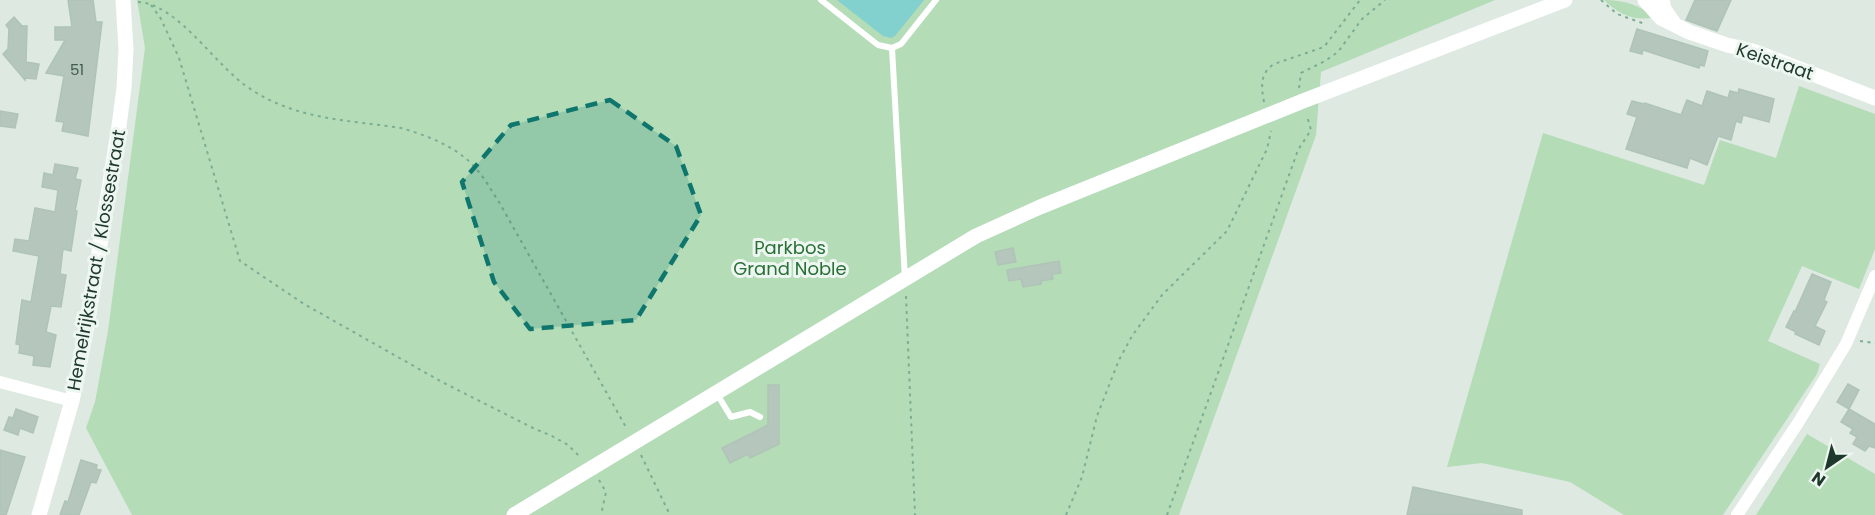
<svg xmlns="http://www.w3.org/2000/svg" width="1875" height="515" font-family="Poppins,sans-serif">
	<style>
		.green { fill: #b4dcb7 }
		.water { fill: #82d1ce }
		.building { fill: #b5c7bc; stroke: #afc3b7; stroke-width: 1.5 }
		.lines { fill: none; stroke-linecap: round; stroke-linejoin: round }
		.path { stroke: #7cae94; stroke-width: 2; stroke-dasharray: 3 4.5; stroke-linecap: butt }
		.service { stroke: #fff; stroke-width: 6 }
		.minor { stroke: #fff; stroke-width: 12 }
		.tertiary { stroke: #fff; stroke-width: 15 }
		.marked { fill: #0f766e; fill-opacity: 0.2; stroke: #0f766e; stroke-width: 4.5; stroke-dasharray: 12 8; stroke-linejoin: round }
		.labels { text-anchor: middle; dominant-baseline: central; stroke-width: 6; stroke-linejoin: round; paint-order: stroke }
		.number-label { font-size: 15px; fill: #445c50 }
		.street-label { font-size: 18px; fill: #1e392c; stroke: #edf6f0 }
		.park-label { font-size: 18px; fill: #287035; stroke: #edf6f0 }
	</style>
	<rect width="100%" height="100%" fill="#dde9e1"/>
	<!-- green -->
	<g class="green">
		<polygon points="137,0 1495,0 1321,72 1316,135 1179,515 132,515 86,428 95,402 108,331 145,48"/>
		<path d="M 1604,0 C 1624,0 1639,5 1654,17 C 1635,22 1618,14 1604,0 Z"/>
		<polygon points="1799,86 1875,114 1875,249 1859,289 1802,266 1768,341 1820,364 1817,374 1723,515 1624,515 1570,482 1482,463 1447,467 1543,133 1704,185 1720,140 1776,158"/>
		<polygon points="1807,434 1875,474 1875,515 1756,515"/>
	</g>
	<!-- water -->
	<polygon class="water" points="837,0 924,0 895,36 891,38 883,36"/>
	<!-- building -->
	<g class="building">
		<polygon points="68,0 93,0 96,22 102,22 88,136 62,131 64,122 56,121 64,76 46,73 65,40 55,40 55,27 72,27"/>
		<polygon points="1695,0 1731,0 1717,31 1686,20"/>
		<polygon points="14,17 22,26 27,26 26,62 39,64 36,79 25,78 25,80 3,54 8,49 9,29 6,25"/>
		<polygon points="1637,29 1708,51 1704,66 1700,65 1699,68 1643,50 1642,54 1630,51"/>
		<polygon points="1739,89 1774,99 1769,122 1743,115 1741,123 1736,121 1731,140 1718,136 1707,165 1690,158 1687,168 1626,149 1637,117 1627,114 1632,101 1644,104 1645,103 1681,115 1687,100 1702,106 1707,91 1728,98 1730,91 1738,93"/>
		<polygon points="0,111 18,114 15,128 0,126"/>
		<polygon points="55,164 78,168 75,179 81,180 75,211 77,211 71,251 63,249 60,274 66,275 61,307 51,306 46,332 56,335 50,367 33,365 34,356 19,353 20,345 16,344 22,300 31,302 39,256 13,251 15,239 29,241 35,208 55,212 58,190 42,187 44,173 53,175"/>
		<polygon points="1013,248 1016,262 998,265 995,252"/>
		<polygon points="1059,261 1061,273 1052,274 1053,279 1041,281 1041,284 1023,287 1021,279 1009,281 1007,270"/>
		<polygon points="1812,274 1831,282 1824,300 1827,302 1815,326 1825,331 1819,345 1795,334 1796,332 1786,327 1794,311 1795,312"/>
		<polygon points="1848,384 1859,390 1849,409 1837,402"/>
		<polygon points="768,385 779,385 779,444 750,458 748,454 730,463 722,448 768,425"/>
		<polygon points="16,409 38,417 33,433 20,428 18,435 4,430 9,417 13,418"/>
		<polygon points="1849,409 1875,424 1875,448 1869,446 1865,451 1853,444 1857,437 1850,433 1853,429 1841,422"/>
		<polygon points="0,450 25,457 6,515 0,515"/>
		<polygon points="81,460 97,465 96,469 101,470 96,483 91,482 79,515 60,515 65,501 68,502"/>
		<polygon points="1413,487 1522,510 1522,515 1407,515"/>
	</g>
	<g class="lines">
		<!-- path -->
		<g class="path">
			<polyline points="1601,0 1617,14 1645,24"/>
			<path d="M 138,2 C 179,4 216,68 252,90 C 298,120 349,120 401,128 C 429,136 460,148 478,171 C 486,180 492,192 499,202 L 627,429"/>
			<polyline points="151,5 161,19 179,58 240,261 304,304 442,382 533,428 552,436 568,445 580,457"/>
			<polyline points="1299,88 1301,73 1325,61 1338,52 1362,19 1385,0"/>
			<path d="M 1264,102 C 1261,86 1260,73 1274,64 L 1324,47 L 1360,0"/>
			<polyline points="906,296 915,515"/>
			<polyline points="1860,341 1875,343"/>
			<polyline points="641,455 670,515"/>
			<polyline points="599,480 606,492 601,515"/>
			<polyline points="1066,515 1082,477 1097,416 1119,360 1132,336 1162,295 1227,231 1267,149 1271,131"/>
			<polyline points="1167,515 1298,150 1311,130 1307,116"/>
		</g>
		<!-- service -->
		<g class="service">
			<polyline points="821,0 878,45 892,48"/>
			<polyline points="905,279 892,48 901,44 936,0"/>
			<polyline points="717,394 731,417 750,412 760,417"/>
		</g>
		<!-- minor -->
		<g class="minor">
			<polyline points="0,382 72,401"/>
			<polyline points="1737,515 1798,423 1846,344 1875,276"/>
		</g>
		<!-- tertiary -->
		<g class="tertiary">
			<polyline points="1645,0 1661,18 1689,32 1727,45 1753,51 1875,98"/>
			<polyline points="1662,0 1664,9 1673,22"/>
			<polyline points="39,515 72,401 87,326 119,126 124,88 126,49 123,0"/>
			<polyline points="514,515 976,236 1040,207 1303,101 1565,0"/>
		</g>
	</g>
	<!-- marked area -->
	<path class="marked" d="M 610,100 L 676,146 L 701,215 L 636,320 L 530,329 L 494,282 L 462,182 L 511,125 Z"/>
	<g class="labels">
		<!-- number labels -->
		<g class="number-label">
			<text x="77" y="69">51</text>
		</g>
		<!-- street labels -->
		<g class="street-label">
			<text transform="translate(1775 61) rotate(19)">Keistraat</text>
			<text transform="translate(96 260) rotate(-80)">Hemelrijkstraat / Klossestraat</text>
		</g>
		<!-- park labels -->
		<g class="park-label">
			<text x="790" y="247">Parkbos<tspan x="790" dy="21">Grand Noble</tspan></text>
		</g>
	</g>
	<!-- north arrow -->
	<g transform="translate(1827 467) rotate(215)" stroke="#edf6f0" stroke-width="4.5" paint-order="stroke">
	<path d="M0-4.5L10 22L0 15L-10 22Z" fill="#1e392c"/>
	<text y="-9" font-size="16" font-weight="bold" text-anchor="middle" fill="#1e392c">N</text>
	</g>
</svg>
